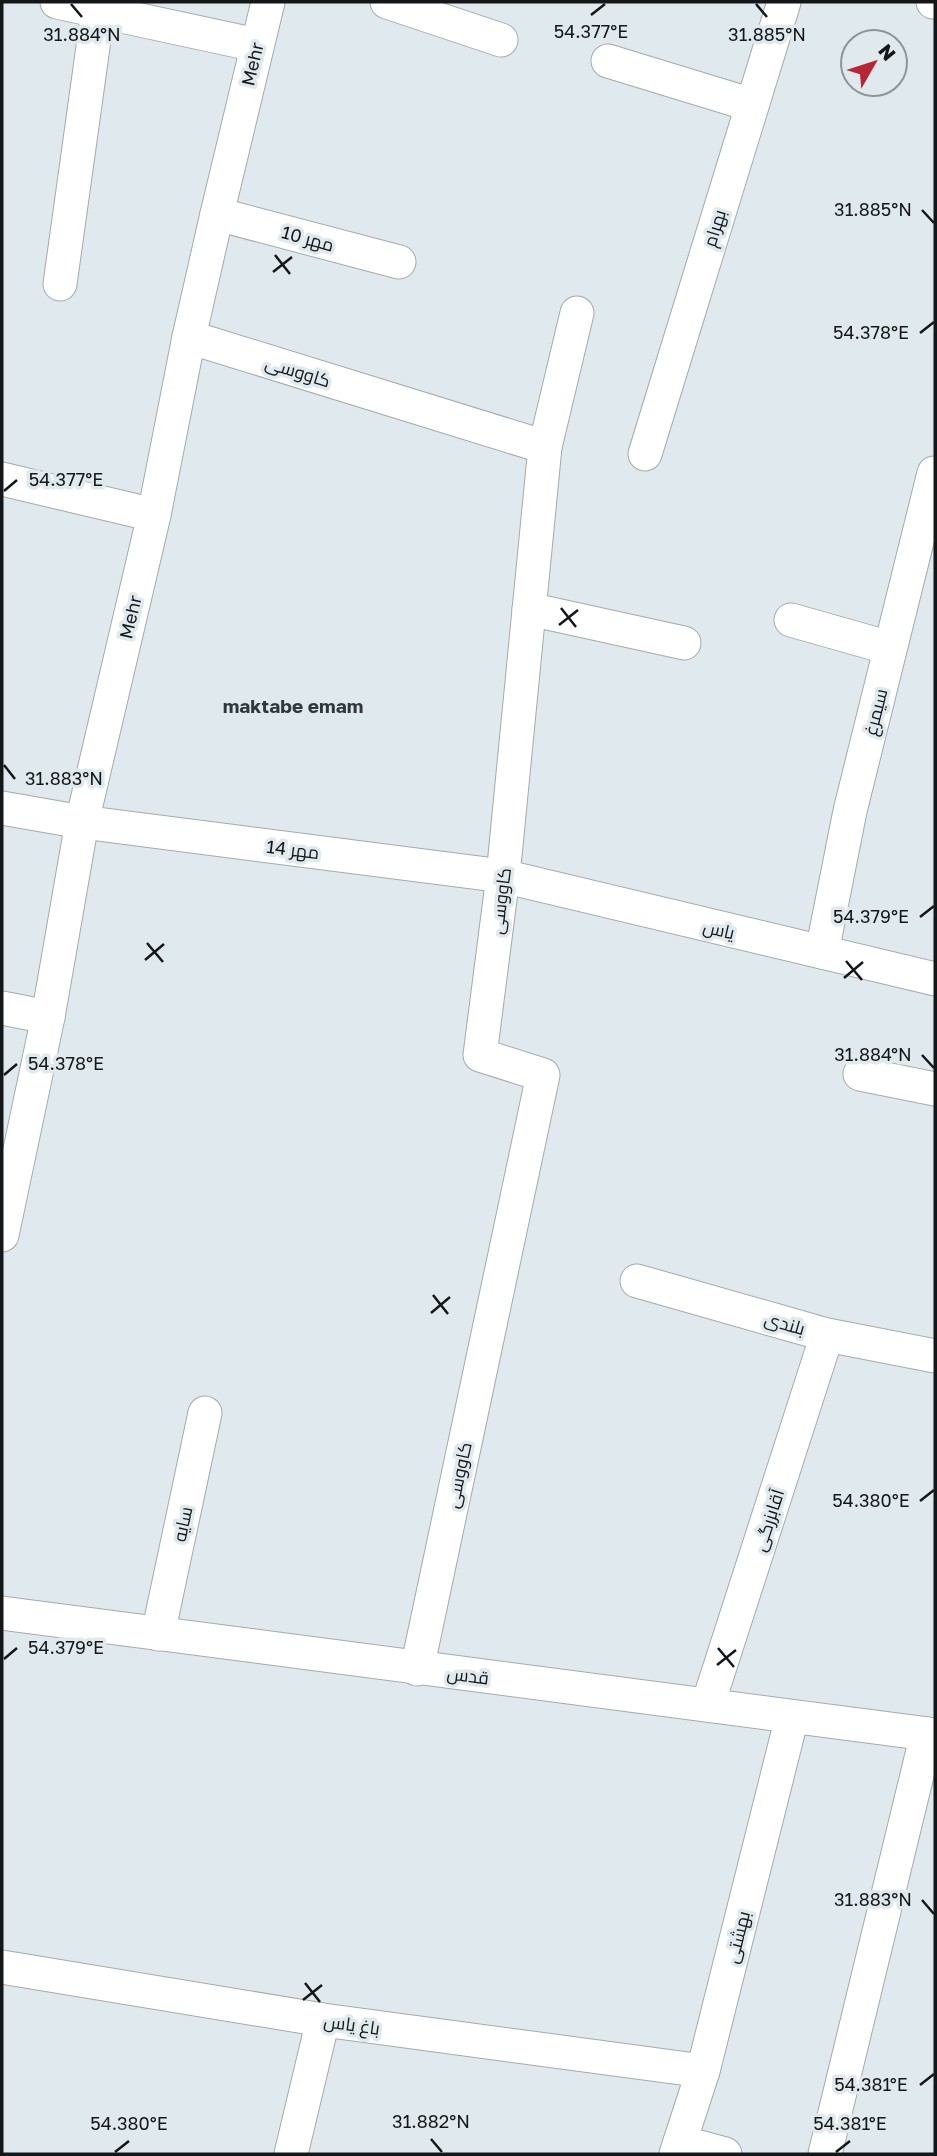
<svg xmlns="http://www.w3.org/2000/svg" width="937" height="2156" font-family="'Golos Text',Cairo,sans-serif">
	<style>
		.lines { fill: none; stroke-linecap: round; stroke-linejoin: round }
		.minor-casing { stroke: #a2abaf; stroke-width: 35 }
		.minor { stroke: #fff; stroke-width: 33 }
		.ticks { fill: none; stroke: #141719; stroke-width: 2.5 }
		.labels { text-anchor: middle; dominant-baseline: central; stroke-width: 7; stroke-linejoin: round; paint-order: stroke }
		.street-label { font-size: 18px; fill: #141719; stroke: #e0e9ed }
		.neighbourhood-label { font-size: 19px; font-weight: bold; fill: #31383b; stroke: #e0e9ed }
		.ticks-label { font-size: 18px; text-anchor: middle; fill: #141719; stroke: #e0e9ed; stroke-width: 7; stroke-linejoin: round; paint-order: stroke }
	</style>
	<rect width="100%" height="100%" fill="#e0e9ed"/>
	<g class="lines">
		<defs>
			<g id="minor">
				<polyline points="57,2 256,45"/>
				<polyline points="387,2 501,40"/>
				<polyline points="933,2 935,2"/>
				<polyline points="608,61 752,105"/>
				<polyline points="217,214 399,262"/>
				<polyline points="60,284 98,11"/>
				<polyline points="189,337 545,447"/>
				<polyline points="645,454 784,2"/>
				<polyline points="2,479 154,515"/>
				<polyline points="529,609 684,643"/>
				<polyline points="791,620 890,648"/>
				<polyline points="2,808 82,822 503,876 935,979"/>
				<polyline points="822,952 850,811 934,473"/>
				<polyline points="2,1008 48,1017"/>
				<polyline points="860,1074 935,1089"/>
				<polyline points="2,1235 48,1017 82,822 154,515 189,337 217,214 268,2"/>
				<polyline points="637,1281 827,1335 935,1356"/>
				<polyline points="2,1613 935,1735"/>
				<polyline points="158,1634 205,1413"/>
				<polyline points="417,1669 543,1075 480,1055 503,876 545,447 577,313"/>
				<polyline points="708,1704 827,1335"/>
				<polyline points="2,1967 323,2020 703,2071"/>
				<polyline points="680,2142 725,2154"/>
				<polyline points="291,2154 323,2020"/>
				<polyline points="676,2154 703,2071 792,1717"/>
				<polyline points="825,2154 927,1734"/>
			</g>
		</defs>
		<!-- minor casing -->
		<use href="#minor" class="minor-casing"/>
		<!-- minor -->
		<use href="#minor" class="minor"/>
	</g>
	<!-- ticks -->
	<path class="ticks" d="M 71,4 L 82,17M 756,4 L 767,17M 591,15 L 605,4M 922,210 L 934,223M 275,255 L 290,274M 273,272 L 292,257M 920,333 L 934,322M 4,491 L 17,480M 561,608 L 576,627M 559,625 L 578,610M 4,765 L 15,779M 920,917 L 934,906M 147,943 L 163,962M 145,960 L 164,944M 846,961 L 862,980M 844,978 L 863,962M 922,1055 L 934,1068M 4,1075 L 17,1064M 433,1295 L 448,1314M 431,1313 L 450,1297M 920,1501 L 934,1490M 718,1648 L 734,1667M 4,1659 L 17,1648M 717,1665 L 736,1650M 922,1900 L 934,1914M 305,1983 L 320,2002M 303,2000 L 322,1985M 920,2085 L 934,2074M 431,2139 L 442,2152M 115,2152 L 129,2141M 836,2152 L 850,2141"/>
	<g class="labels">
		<!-- street labels -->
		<g class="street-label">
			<text transform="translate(252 64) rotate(-77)">Mehr</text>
			<text transform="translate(714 228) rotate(-73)">بهرام</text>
			<text transform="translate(308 238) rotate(15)">مهر 10</text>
			<text transform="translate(298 371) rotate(17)">کاووسی</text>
			<text transform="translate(130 617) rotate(-77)">Mehr</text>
			<text transform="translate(875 712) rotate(-76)">سیمرغ</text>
			<text transform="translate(293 849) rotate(7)">مهر 14</text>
			<text transform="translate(500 901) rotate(-83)">کاووسی</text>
			<text transform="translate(719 929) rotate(13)">یاس</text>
			<text transform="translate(785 1323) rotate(16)">بلندی</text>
			<text transform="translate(458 1475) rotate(-78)">کاووسی</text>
			<text transform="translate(768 1520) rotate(-72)">آقابزرگی</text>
			<text transform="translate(182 1524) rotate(-78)">سایه</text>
			<text transform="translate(468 1675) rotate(7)">قدس</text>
			<text transform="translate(737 1937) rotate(-76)">بهشتی</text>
			<text transform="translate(352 2024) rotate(8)">باغ یاس</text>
		</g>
		<!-- neighbourhood labels -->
		<g class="neighbourhood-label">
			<text x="293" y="705">maktabe emam</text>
		</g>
	</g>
	<g class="ticks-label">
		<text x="591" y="38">54.377°E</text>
		<text x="82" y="41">31.884°N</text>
		<text x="767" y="41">31.885°N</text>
		<text x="873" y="216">31.885°N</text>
		<text x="871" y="339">54.378°E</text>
		<text x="66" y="486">54.377°E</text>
		<text x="64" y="785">31.883°N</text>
		<text x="871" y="923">54.379°E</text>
		<text x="873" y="1061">31.884°N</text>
		<text x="66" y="1070">54.378°E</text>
		<text x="871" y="1507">54.380°E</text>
		<text x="66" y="1654">54.379°E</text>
		<text x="873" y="1906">31.883°N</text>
		<text x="871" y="2091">54.381°E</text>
		<text x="431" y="2128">31.882°N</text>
		<text x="129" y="2130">54.380°E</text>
		<text x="850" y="2130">54.381°E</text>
	</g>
	<!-- border -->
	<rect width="937" height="2156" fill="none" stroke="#141719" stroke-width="7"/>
	<!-- north arrow -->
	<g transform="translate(874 63) rotate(51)"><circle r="33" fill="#e0e9ed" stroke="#8e9598" stroke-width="2"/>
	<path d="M0-5L12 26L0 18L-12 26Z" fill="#b72635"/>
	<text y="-10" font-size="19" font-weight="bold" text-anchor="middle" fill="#141719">N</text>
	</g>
</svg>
